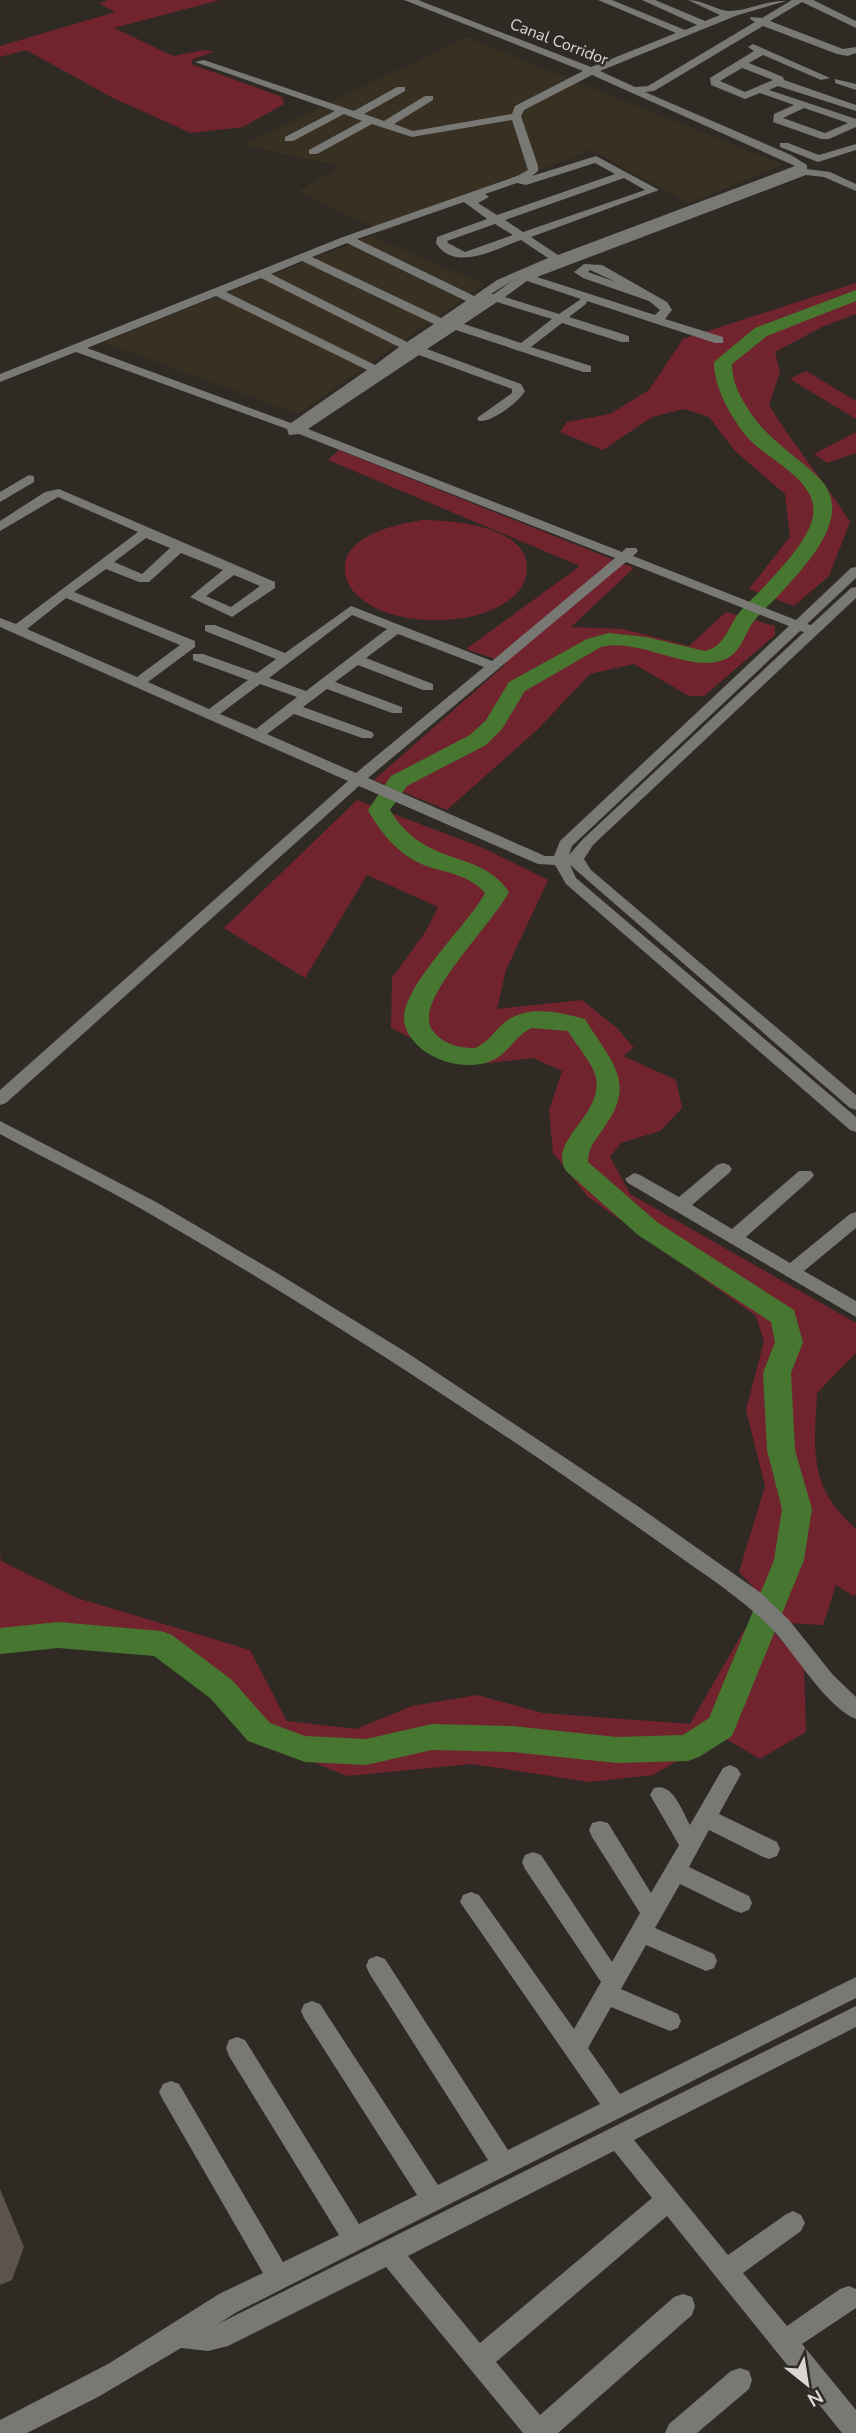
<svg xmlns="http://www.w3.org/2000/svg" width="856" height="2433" font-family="'Nunito Sans',sans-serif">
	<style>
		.built { fill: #393024 }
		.green { fill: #72242e }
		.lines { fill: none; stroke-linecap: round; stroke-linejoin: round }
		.river { fill: #467630; fill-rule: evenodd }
		.building { fill: #5c534f }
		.minor { fill: #787874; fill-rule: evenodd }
		.labels { text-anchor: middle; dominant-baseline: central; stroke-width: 5; stroke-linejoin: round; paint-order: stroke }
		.far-street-label { font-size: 16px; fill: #dbd8d4; stroke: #2f2a24 }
	</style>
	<rect width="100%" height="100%" fill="#2f2a24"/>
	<!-- built -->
	<g class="built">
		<polygon points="466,37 783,165 688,203 591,150 383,232 298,192 340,166 242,145"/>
		<polygon points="371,236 484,284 298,414 103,342"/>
	</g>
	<!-- green -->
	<g class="green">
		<polygon points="109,0 220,0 114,28 173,56 204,50 214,52 193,59 191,64 282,97 284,104 243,127 191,133 113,98 26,50 0,57 0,46 115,12 99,3"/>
		<path d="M 856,283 L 856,314 L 822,327 L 775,352 L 780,372 L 769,405 C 794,446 825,482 850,522 L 829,576 L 794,606 L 749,589 L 790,537 L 785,494 L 735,451 L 709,417 L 684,409 L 652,417 L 603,450 L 560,432 L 567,422 L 610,414 L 649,390 L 683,339 Z"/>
		<polygon points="806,371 856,401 856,419 790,379"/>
		<polygon points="856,432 856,453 827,463 814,454"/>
		<polygon points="339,450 634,568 571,627 623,629 689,646 726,612 775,626 775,635 704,696 689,696 634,664 590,674 537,730 447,810 374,780 507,663 466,649 580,566 328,460"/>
		<path d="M 422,520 C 454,520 537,527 526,576 C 523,593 505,605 489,611 C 454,626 385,624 357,595 C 350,589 346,581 345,572 C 342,535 395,525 422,520 Z"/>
		<path d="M 357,800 L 483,848 L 548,880 L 506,970 L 497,1009 L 582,1000 L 617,1028 L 634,1048 L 623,1056 L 676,1080 L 682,1108 L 660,1131 L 621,1143 L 610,1157 L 630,1194 L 856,1323 L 856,1353 L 817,1393 C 814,1449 808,1488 856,1529 L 856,1594 L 853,1596 L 836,1585 L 823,1625 L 787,1623 L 739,1572 L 765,1486 L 746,1410 L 764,1341 L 756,1316 L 588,1197 L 553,1153 L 549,1110 L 562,1071 L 533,1058 L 491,1063 L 456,1061 L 391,1028 L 392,978 L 426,931 L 438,907 L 367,875 L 305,978 L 224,928 Z"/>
		<polygon points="0,1554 1,1561 77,1598 250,1650 287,1721 356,1729 412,1706 477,1695 543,1713 690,1724 744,1630 773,1631 804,1666 806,1732 760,1759 726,1739 711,1742 653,1775 590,1782 472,1764 347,1776 263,1742 232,1680 166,1638 106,1632 0,1630"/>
	</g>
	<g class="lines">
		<!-- river -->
		<path class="river" d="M 856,290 L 856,301 L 767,336 L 732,364 C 732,382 740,397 750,412 C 768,440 796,455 819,478 C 856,515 806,565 780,594 C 771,603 762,611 754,621 C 745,633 741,652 726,659 C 691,675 640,637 601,647 L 525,691 L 502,729 L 486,745 L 407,786 L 390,810 C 425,869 480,848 509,892 C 493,923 427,987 429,1020 C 429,1027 434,1033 440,1038 C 451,1046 461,1048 475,1048 C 488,1043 494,1031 504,1023 C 527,1004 559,1012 585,1019 C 611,1062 638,1082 603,1129 C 595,1141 588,1148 588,1162 L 657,1222 L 794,1310 L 803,1342 L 791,1373 L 795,1450 L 812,1509 L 804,1560 L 732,1736 L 699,1757 L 688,1761 L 617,1763 L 512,1752 L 432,1750 L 366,1765 L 305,1762 L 248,1741 L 210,1698 L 154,1656 L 58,1648 L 0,1654 L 0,1628 L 58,1622 L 161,1631 L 172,1635 L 232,1680 L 270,1723 L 305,1736 L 366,1739 L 432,1724 L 512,1726 L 617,1737 L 683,1735 L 709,1718 L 774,1560 L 782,1509 L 767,1450 L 763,1373 L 775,1342 L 771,1322 L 638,1235 L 566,1171 C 547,1140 603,1116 596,1078 C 593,1063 576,1045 568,1031 L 532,1028 C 518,1034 511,1048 500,1056 C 478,1072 443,1065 423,1050 C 414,1043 404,1031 404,1019 C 404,983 469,924 485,893 C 470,875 447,873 426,866 C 399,855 382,835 368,810 L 391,776 L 470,735 L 486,720 L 509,682 L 587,639 L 609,633 L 646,637 L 705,651 C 723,647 727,631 736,617 C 742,608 750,601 758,593 C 775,575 809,541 813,516 C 819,480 769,461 748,438 C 731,418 714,388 714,362 L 755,328 Z"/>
	</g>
	<!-- building -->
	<polygon class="building" points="0,2189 24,2247 12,2280 0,2285"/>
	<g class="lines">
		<!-- minor -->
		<g class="minor">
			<path d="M 404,0 L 418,0 L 591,67 L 676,33 L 598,0 L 612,0 L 685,30 L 697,25 L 642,0 L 655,0 L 705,21 L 720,15 L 688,0 C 704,0 719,12 731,11 C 750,10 767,0 786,1 L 738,15 L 600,71 L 635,87 L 648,86 L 755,22 L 750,19 L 751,17 L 762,18 L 792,0 L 813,0 L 856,21 L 856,28 L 802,2 L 770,21 L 843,49 L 856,47 L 856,53 L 848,56 L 837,54 L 763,26 L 654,91 L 645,92 L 791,155 L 807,165 L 807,169 L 830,172 L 856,184 L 856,191 L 824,177 L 806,175 L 537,277 L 655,315 L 660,310 L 649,301 L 583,278 L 574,272 L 584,264 L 602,265 L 667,302 L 672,310 L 665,319 L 723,337 L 723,343 L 715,343 L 587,301 L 586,304 L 569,317 L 629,336 L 629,342 L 621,342 L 562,323 L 531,347 L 591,366 L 591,372 L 583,372 L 456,330 L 427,349 L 521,384 L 525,391 C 518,403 492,422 479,421 L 477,418 L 512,393 L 512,389 L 419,355 L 308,429 L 622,552 L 626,548 L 636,548 L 638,551 L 633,556 L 796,620 L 851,568 L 856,567 L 856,578 L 807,624 L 811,625 L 851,588 L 856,587 L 856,598 L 593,845 L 584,859 L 591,870 L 856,1095 L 856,1110 L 850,1108 L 570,865 L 576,878 L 856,1117 L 856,1132 L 850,1130 L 566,884 L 555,865 L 538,864 L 359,786 L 6,1103 L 0,1105 L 0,1090 L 348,781 L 0,627 L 0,618 L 16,624 L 138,532 L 58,497 L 0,531 L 0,521 L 45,492 L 59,489 L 275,582 L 275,588 L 232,617 L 190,597 L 223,570 L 181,553 L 149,582 L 139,582 L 106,569 L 74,592 L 195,641 L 195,647 L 148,682 L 209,709 L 248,680 L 193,660 L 193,654 L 203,654 L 257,673 L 276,659 L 205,631 L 205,625 L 215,625 L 285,653 L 351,606 L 492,661 L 615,558 L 299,434 L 289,435 L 287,429 L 76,352 L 0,382 L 0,374 L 343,237 L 517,176 L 528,170 L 512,120 L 412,137 L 372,124 L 317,154 L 309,154 L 309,150 L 362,121 L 344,114 L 293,141 L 285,141 L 285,137 L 335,111 L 195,62 L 204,60 L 354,111 L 397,87 L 405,87 L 405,91 L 364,114 L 384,121 L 425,96 L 433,96 L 433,100 L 394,124 L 413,131 L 512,114 L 515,106 L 583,71 ZM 592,75 L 795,166 L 558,255 L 531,237 L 659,190 L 596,156 L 532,176 L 538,171 L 538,166 L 521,116 L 524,110 ZM 595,163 L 615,174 L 497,215 L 478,203 L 489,197 L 485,194 L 517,183 L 526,185 ZM 624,178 L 645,190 L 523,232 L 505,220 ZM 464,202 L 487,219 L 437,237 L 436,243 C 455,273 495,249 521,240 L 548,258 L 497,280 L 474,296 L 357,239 ZM 495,224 L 513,235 L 465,252 L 448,243 L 447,241 ZM 347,243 L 466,301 L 441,318 L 312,257 ZM 302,261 L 434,324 L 407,342 L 271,274 ZM 590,270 L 616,282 L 588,272 ZM 261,278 L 399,347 L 375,365 L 226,292 ZM 513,280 L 494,294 L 491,294 ZM 527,281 L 581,299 L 559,314 L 505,297 ZM 216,296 L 367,370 L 291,423 L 87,348 ZM 497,302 L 552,319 L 521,343 L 464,324 ZM 146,538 L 170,548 L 142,574 L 114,562 ZM 626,562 L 789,626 L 560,841 L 554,856 L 545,856 L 368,778 ZM 234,575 L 260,586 L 231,607 L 206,596 ZM 66,598 L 180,645 L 137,677 L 27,629 ZM 352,615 L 387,629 L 306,691 L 269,678 ZM 800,631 L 804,632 L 583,839 L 569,855 L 572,846 ZM 398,634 L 484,667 L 356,773 L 267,734 L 294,714 L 362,738 L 372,738 L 374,735 L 372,732 L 303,707 L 327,689 L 392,713 L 402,713 L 402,707 L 335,682 L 358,665 L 423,690 L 433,690 L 433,684 L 366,658 ZM 260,684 L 297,697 L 256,729 L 220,714 Z"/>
			<path d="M 753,44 L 830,78 L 821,80 L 763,55 L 749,63 L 783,77 L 784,80 L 856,105 L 856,111 L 778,86 L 769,90 L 856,119 L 856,127 L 829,139 L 821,139 L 773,122 L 774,114 L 794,105 L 760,93 L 745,99 L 711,85 L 710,78 L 754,51 L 748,47 ZM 742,68 L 773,80 L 745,92 L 720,81 ZM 804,108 L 848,123 L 825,133 L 783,118 Z"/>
			<polygon points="835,79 856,84 856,90 835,83"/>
			<polygon points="780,143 788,143 819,155 856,144 856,150 818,162 780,147"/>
			<polygon points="29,475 34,476 34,482 0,502 0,492"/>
			<path d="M 0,1121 L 156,1202 L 277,1273 L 409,1354 L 639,1507 L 761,1593 L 789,1620 L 833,1675 L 856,1697 L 856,1719 C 827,1708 795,1654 774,1631 C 748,1604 717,1583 687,1562 C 512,1437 331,1318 145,1211 C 98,1184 48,1160 0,1134 Z"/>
			<polygon points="723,1163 729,1165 732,1169 729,1173 692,1205 732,1229 799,1171 811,1171 814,1175 811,1179 746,1237 790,1263 850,1214 856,1212 856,1228 804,1271 856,1301 856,1317 628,1183 625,1179 634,1173 640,1175 679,1197 717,1165"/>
			<path d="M 730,1765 L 737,1768 L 741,1774 L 719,1814 L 777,1842 L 780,1849 L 777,1856 L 769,1859 L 761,1856 L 709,1830 L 689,1867 L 749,1896 L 752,1903 L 749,1910 L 741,1913 L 733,1910 L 680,1884 L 655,1928 L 714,1954 L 717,1961 L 714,1968 L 706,1971 L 646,1945 L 621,1989 L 678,2014 L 681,2021 L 678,2028 L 670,2031 L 611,2007 L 588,2048 L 620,2094 L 856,1977 L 856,1998 L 237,2312 L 218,2324 L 856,2006 L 856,2027 L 634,2140 L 728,2255 L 785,2215 L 793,2211 L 801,2215 L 805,2223 L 801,2231 L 743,2273 L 787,2326 L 840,2289 L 849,2286 L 856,2289 L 856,2308 L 802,2344 L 856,2410 L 856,2433 L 842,2433 L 667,2216 L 496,2362 L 540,2415 L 674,2297 L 683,2294 L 692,2297 L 695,2306 L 692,2315 L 558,2433 L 523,2433 L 386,2267 L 228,2346 L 208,2351 L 181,2348 L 98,2397 L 27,2433 L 0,2433 L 0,2420 L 108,2364 L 219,2294 L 263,2273 L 163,2100 L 159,2092 L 163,2084 L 171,2081 L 179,2084 L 283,2262 L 339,2235 L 229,2056 L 226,2048 L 229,2040 L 237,2037 L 245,2040 L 359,2224 L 417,2195 L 304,2018 L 301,2011 L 304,2004 L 312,2001 L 320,2004 L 438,2185 L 488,2160 L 369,1973 L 366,1966 L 369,1959 L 377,1956 L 385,1959 L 508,2150 L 600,2104 L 460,1902 L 463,1895 L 471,1892 L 479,1895 L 574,2029 L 601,1982 L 525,1869 L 522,1862 L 525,1855 L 533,1852 L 541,1855 L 612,1962 L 640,1913 L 592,1837 L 589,1830 L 592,1823 L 600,1821 L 608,1823 L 651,1893 L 679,1845 L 650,1795 L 654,1788 C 673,1782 682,1811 690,1825 L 723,1768 ZM 614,2151 L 652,2198 L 480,2343 L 408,2256 Z"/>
			<polygon points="740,2368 749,2371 752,2380 749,2389 697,2433 665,2433 669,2424 731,2371"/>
		</g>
	</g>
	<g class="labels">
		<!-- far-street labels -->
		<g class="far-street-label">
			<text transform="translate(559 42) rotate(21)">Canal Corridor</text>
		</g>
	</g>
	<!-- north arrow -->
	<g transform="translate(807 2384) rotate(150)" stroke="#2f2a24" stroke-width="5" paint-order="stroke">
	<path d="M0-5L12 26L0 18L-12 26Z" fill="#dbd8d4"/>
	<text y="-10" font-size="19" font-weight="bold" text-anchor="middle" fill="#dbd8d4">N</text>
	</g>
</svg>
